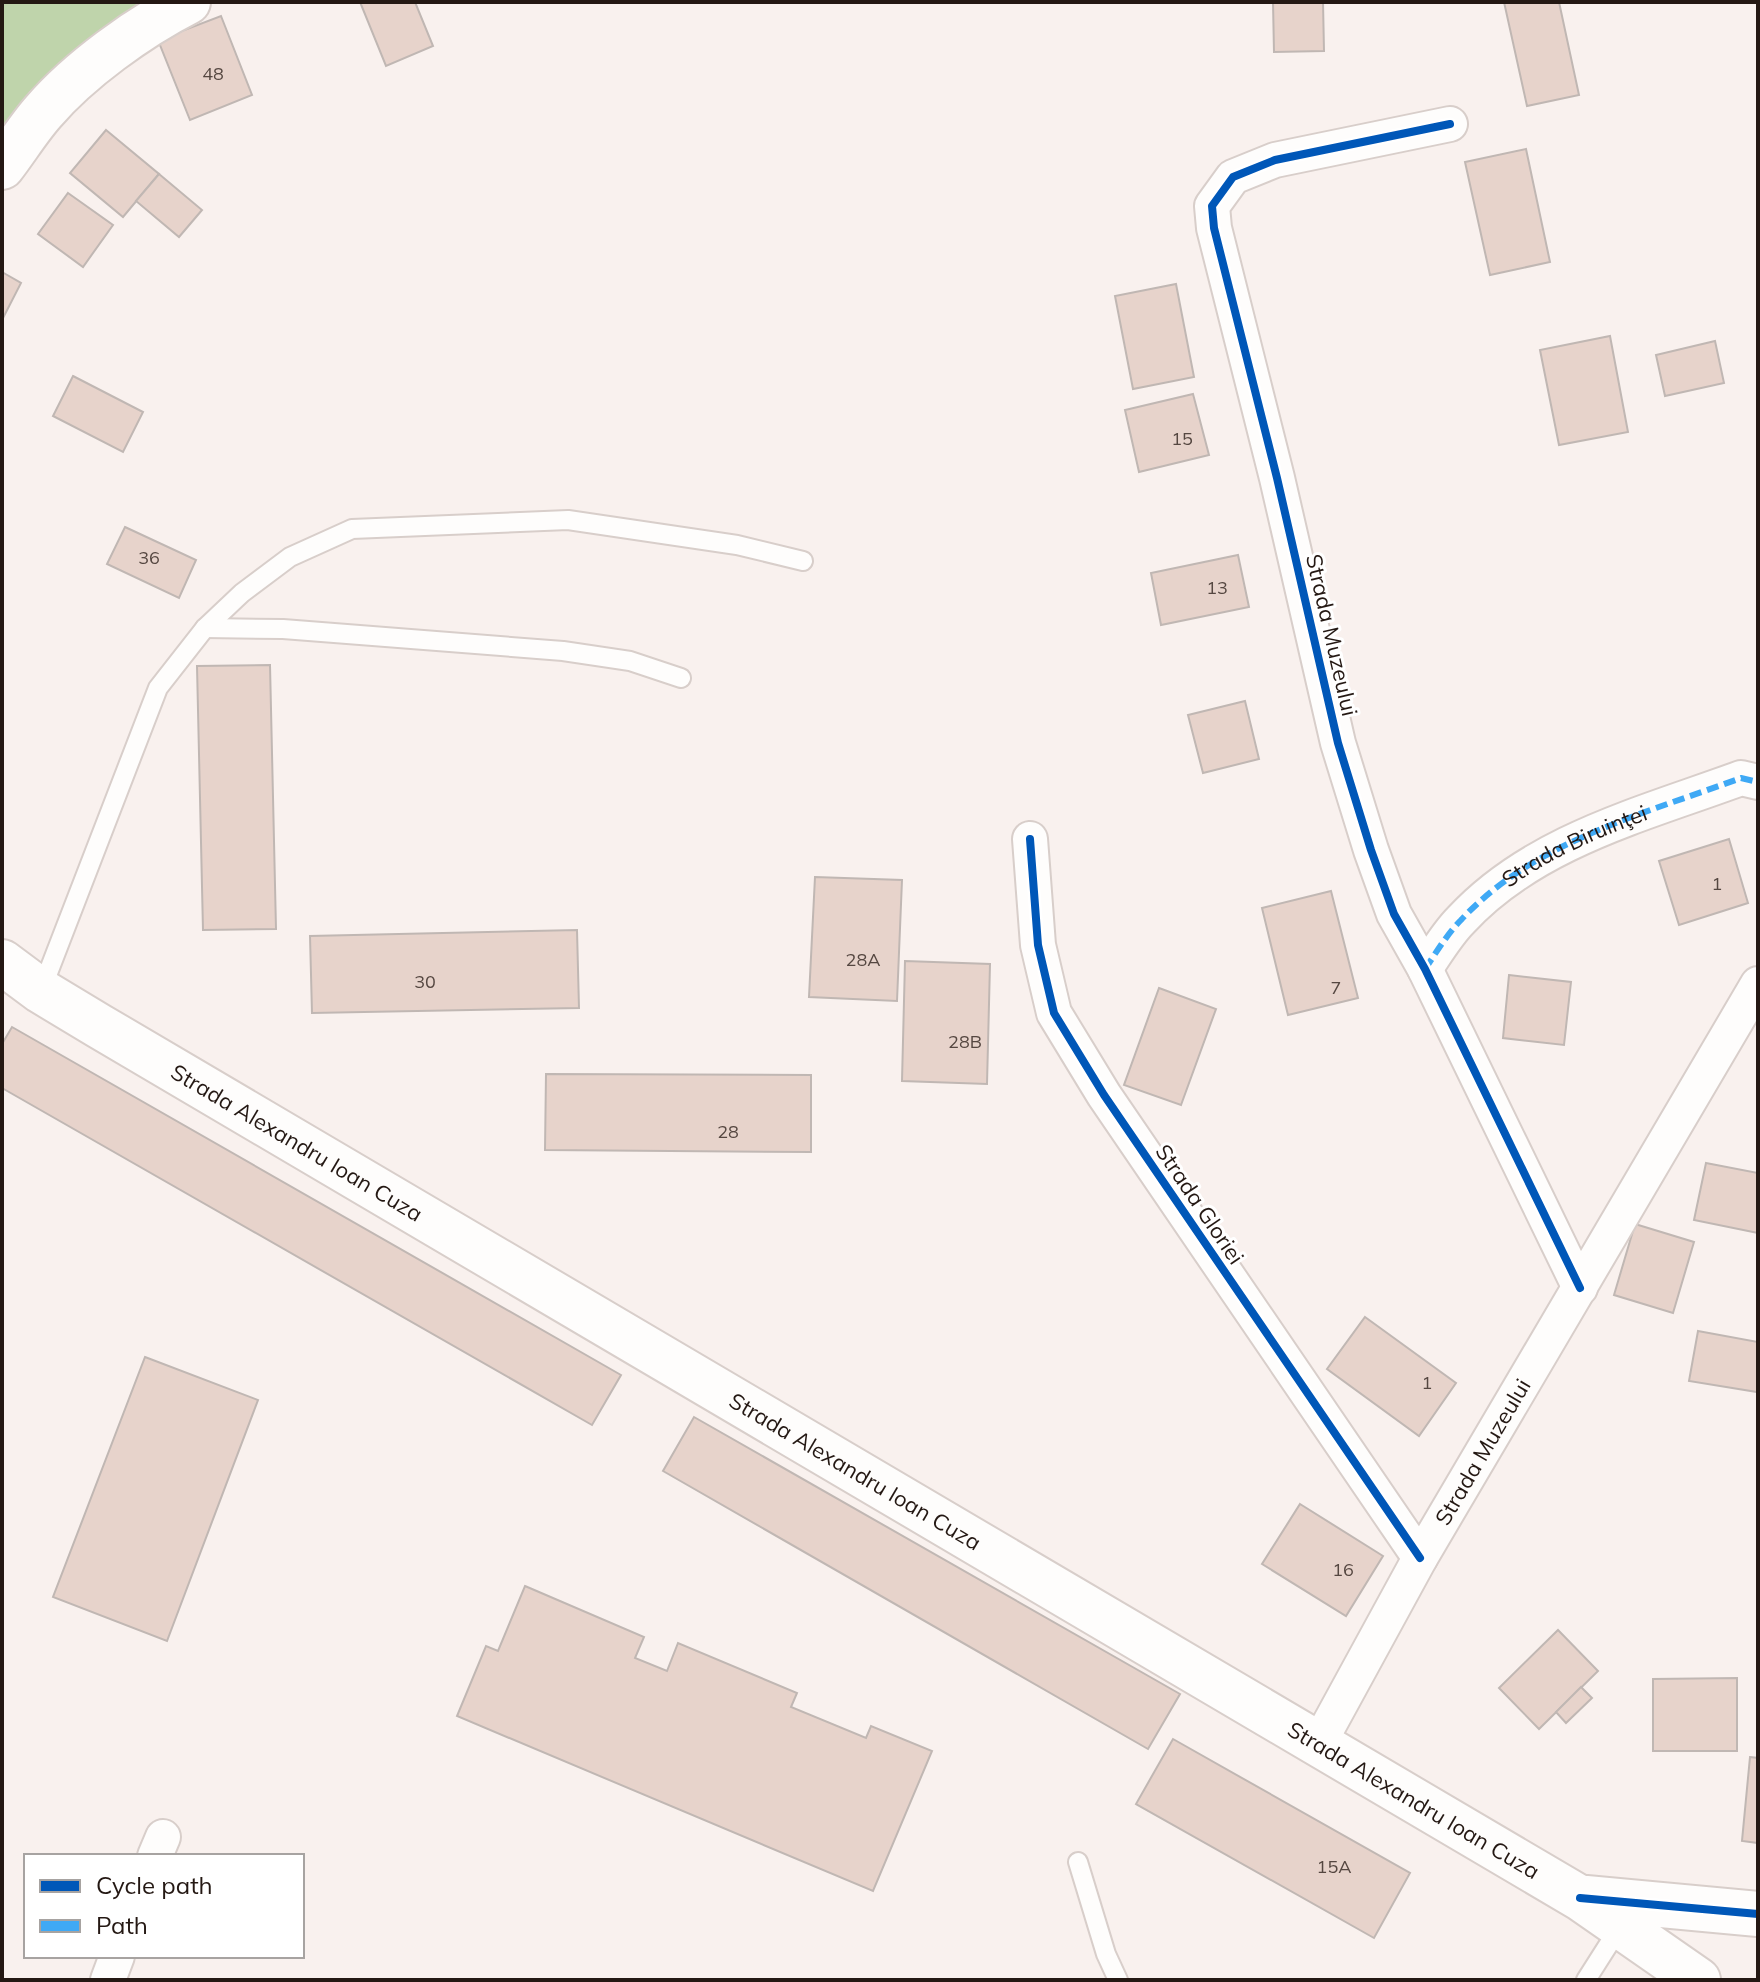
<svg xmlns="http://www.w3.org/2000/svg" width="1760" height="1982" font-family="Mulish,sans-serif">
	<style>
		.forest { fill: #bfd4ab }
		.building { fill: #e7d3cb; stroke: #c0b7b3; stroke-width: 2 }
		.lines { fill: none; stroke-linecap: round; stroke-linejoin: round }
		.lane-casing { stroke: #d8ceca; stroke-width: 22 }
		.street-casing { stroke: #d8ceca; stroke-width: 38 }
		.secondary-casing { stroke: #d8ceca; stroke-width: 48 }
		.lane { stroke: #fefdfc; stroke-width: 18 }
		.street { stroke: #fefdfc; stroke-width: 34 }
		.secondary { stroke: #fefdfc; stroke-width: 44 }
		.quiet { stroke: #3fa9f5; stroke-width: 6; stroke-dasharray: 12 6; stroke-linecap: butt }
		.cycleway-casing { stroke: #fff; stroke-width: 13 }
		.cycleway { stroke: #0057b8; stroke-width: 8 }
		.labels { text-anchor: middle; dominant-baseline: central; stroke-width: 6; stroke-linejoin: round; paint-order: stroke }
		.number-label { font-size: 18px; fill: #554741 }
		.street-label { font-size: 22px; fill: #241813; stroke: #fff }
	</style>
	<rect width="100%" height="100%" fill="#f9f1ee"/>
	<!-- forest -->
	<polygon class="forest" points="2,2 141,2 30,91 2,133"/>
	<!-- building -->
	<g class="building">
		<polygon points="360,2 415,2 433,46 386,66"/>
		<polygon points="1273,2 1323,2 1324,51 1274,52"/>
		<polygon points="1504,2 1559,2 1579,95 1527,106"/>
		<polygon points="221,16 252,95 190,120 158,40"/>
		<polygon points="106,130 159,174 123,217 70,173"/>
		<polygon points="1526,149 1550,262 1490,275 1465,162"/>
		<polygon points="159,174 202,210 179,237 136,201"/>
		<polygon points="68,193 113,225 83,267 38,234"/>
		<polygon points="2,272 21,283 2,320"/>
		<polygon points="1176,284 1194,377 1133,389 1115,296"/>
		<polygon points="1610,336 1628,432 1559,445 1540,350"/>
		<polygon points="1715,341 1724,383 1665,396 1656,355"/>
		<polygon points="73,376 143,412 123,452 53,416"/>
		<polygon points="1193,394 1209,455 1139,472 1125,410"/>
		<polygon points="125,527 196,560 179,598 107,564"/>
		<polygon points="1238,555 1249,607 1161,625 1151,573"/>
		<polygon points="270,665 276,929 203,930 197,666"/>
		<polygon points="1245,701 1259,759 1203,773 1188,715"/>
		<polygon points="1729,839 1748,903 1679,925 1659,861"/>
		<polygon points="815,877 902,880 897,1001 809,997"/>
		<polygon points="1331,891 1358,998 1288,1015 1262,908"/>
		<polygon points="577,930 579,1008 312,1013 310,936"/>
		<polygon points="905,961 990,964 987,1084 902,1081"/>
		<polygon points="1509,975 1571,982 1564,1045 1503,1038"/>
		<polygon points="1159,988 1216,1009 1181,1105 1124,1085"/>
		<polygon points="12,1027 621,1375 592,1425 2,1088 2,1044"/>
		<polygon points="546,1074 811,1075 811,1152 545,1150"/>
		<polygon points="1706,1163 1758,1173 1758,1233 1694,1220"/>
		<polygon points="1635,1224 1694,1242 1673,1313 1614,1295"/>
		<polygon points="1365,1317 1456,1383 1419,1436 1327,1369"/>
		<polygon points="1698,1331 1758,1342 1757,1392 1689,1381"/>
		<polygon points="145,1357 258,1400 167,1641 53,1597"/>
		<polygon points="694,1417 1180,1694 1148,1749 663,1471"/>
		<polygon points="1300,1504 1383,1556 1346,1616 1262,1564"/>
		<polygon points="525,1586 644,1637 635,1658 667,1671 678,1643 797,1693 791,1707 866,1738 871,1726 932,1751 873,1891 457,1716 486,1646 498,1651"/>
		<polygon points="1558,1630 1598,1671 1539,1729 1499,1688"/>
		<polygon points="1737,1678 1737,1751 1653,1751 1653,1679"/>
		<polygon points="1581,1687 1592,1698 1566,1723 1556,1712"/>
		<polygon points="1173,1739 1410,1873 1374,1938 1136,1804"/>
		<polygon points="1750,1757 1758,1758 1758,1843 1742,1841"/>
	</g>
	<g class="lines">
		<defs>
			<g id="lane">
				<polyline points="205,628 283,629 563,651 630,661 681,678"/>
				<polyline points="41,991 158,688 205,628 242,593 290,557 352,529 568,520 737,545 803,561"/>
				<polyline points="1078,1862 1106,1954 1118,1980"/>
				<polyline points="1586,1980 1621,1925"/>
			</g>
			<g id="street">
				<polyline points="1450,124 1275,160 1233,177 1212,206 1214,228 1277,478 1338,743 1371,850 1394,914 1425,969 1580,1288"/>
				<polyline points="1030,839 1038,945 1054,1013 1104,1095 1420,1558"/>
				<path id="s1" d="M 1425,969 C 1436,953 1447,934 1461,920 C 1534,841 1644,814 1741,778 L 1758,782"/>
				<path id="s2" d="M 1319,1743 L 1420,1558 L 1758,984"/>
				<polyline points="155,1856 163,1837"/>
				<polyline points="108,1980 117,1956"/>
			</g>
			<g id="secondary">
				<path d="M 2,167 C 16,149 28,129 43,112 C 79,70 139,27 188,2"/>
				<path id="s3" d="M 2,962 L 41,991 L 99,1026 L 1580,1898 L 1698,1980"/>
				<polyline points="1586,1898 1758,1914"/>
			</g>
		</defs>
		<!-- lane casing -->
		<use href="#lane" class="lane-casing"/>
		<!-- street casing -->
		<use href="#street" class="street-casing"/>
		<!-- secondary casing -->
		<use href="#secondary" class="secondary-casing"/>
		<!-- lane -->
		<use href="#lane" class="lane"/>
		<!-- street -->
		<use href="#street" class="street"/>
		<!-- secondary -->
		<use href="#secondary" class="secondary"/>
		<!-- quiet -->
		<path class="quiet" d="M 1425,969 C 1436,953 1447,934 1461,920 C 1534,841 1644,814 1741,778 L 1758,782"/>
		<defs>
			<g id="cycleway">
				<polyline points="1450,124 1275,160 1233,177 1212,206 1214,228 1277,478 1338,743 1371,850 1394,914 1425,969 1580,1288"/>
				<polyline points="1030,839 1038,945 1054,1013 1104,1095 1420,1558"/>
				<polyline points="1580,1898 1758,1914"/>
			</g>
		</defs>
		<!-- cycleway casing -->
		<use href="#cycleway" class="cycleway-casing"/>
		<!-- cycleway -->
		<use href="#cycleway" class="cycleway"/>
	</g>
	<g class="labels">
		<!-- number labels -->
		<g class="number-label">
			<text x="213" y="73">48</text>
			<text x="1182" y="438">15</text>
			<text x="149" y="557">36</text>
			<text x="1217" y="587">13</text>
			<text x="1717" y="883">1</text>
			<text x="863" y="959">28A</text>
			<text x="425" y="981">30</text>
			<text x="1336" y="987">7</text>
			<text x="965" y="1041">28B</text>
			<text x="728" y="1131">28</text>
			<text x="1427" y="1382">1</text>
			<text x="1343" y="1569">16</text>
			<text x="1334" y="1866">15A</text>
		</g>
		<!-- street labels -->
		<g class="street-label">
			<text transform="translate(1332 635) rotate(77)">Strada Muzeului</text>
			<text stroke="none"><textPath href="#s1" startOffset="198">Strada Biruinţei</textPath></text>
			<text stroke="none"><textPath href="#s3" startOffset="346">Strada Alexandru Ioan Cuza</textPath></text>
			<text transform="translate(1200 1204) rotate(56)">Strada Gloriei</text>
			<text stroke="none"><textPath href="#s2" startOffset="334">Strada Muzeului</textPath></text>
			<text stroke="none"><textPath href="#s3" startOffset="994">Strada Alexandru Ioan Cuza</textPath></text>
			<text stroke="none"><textPath href="#s3" startOffset="1642">Strada Alexandru Ioan Cuza</textPath></text>
		</g>
	</g>
	<!-- border -->
	<rect width="1760" height="1982" fill="none" stroke="#241813" stroke-width="8"/>
	<!-- legend -->
	<rect x="24" y="1854" width="280" height="104" fill="#ffffff" stroke="#a7a3a1" stroke-width="2"/>
	<rect x="40" y="1880" width="40" height="12" fill="#0057b8" stroke="#a7a3a1" stroke-width="2"/>
	<text x="96" y="1894" font-size="24" fill="#241813">Cycle path</text>
	<rect x="40" y="1920" width="40" height="12" fill="#3fa9f5" stroke="#a7a3a1" stroke-width="2"/>
	<text x="96" y="1934" font-size="24" fill="#241813">Path</text>
</svg>
